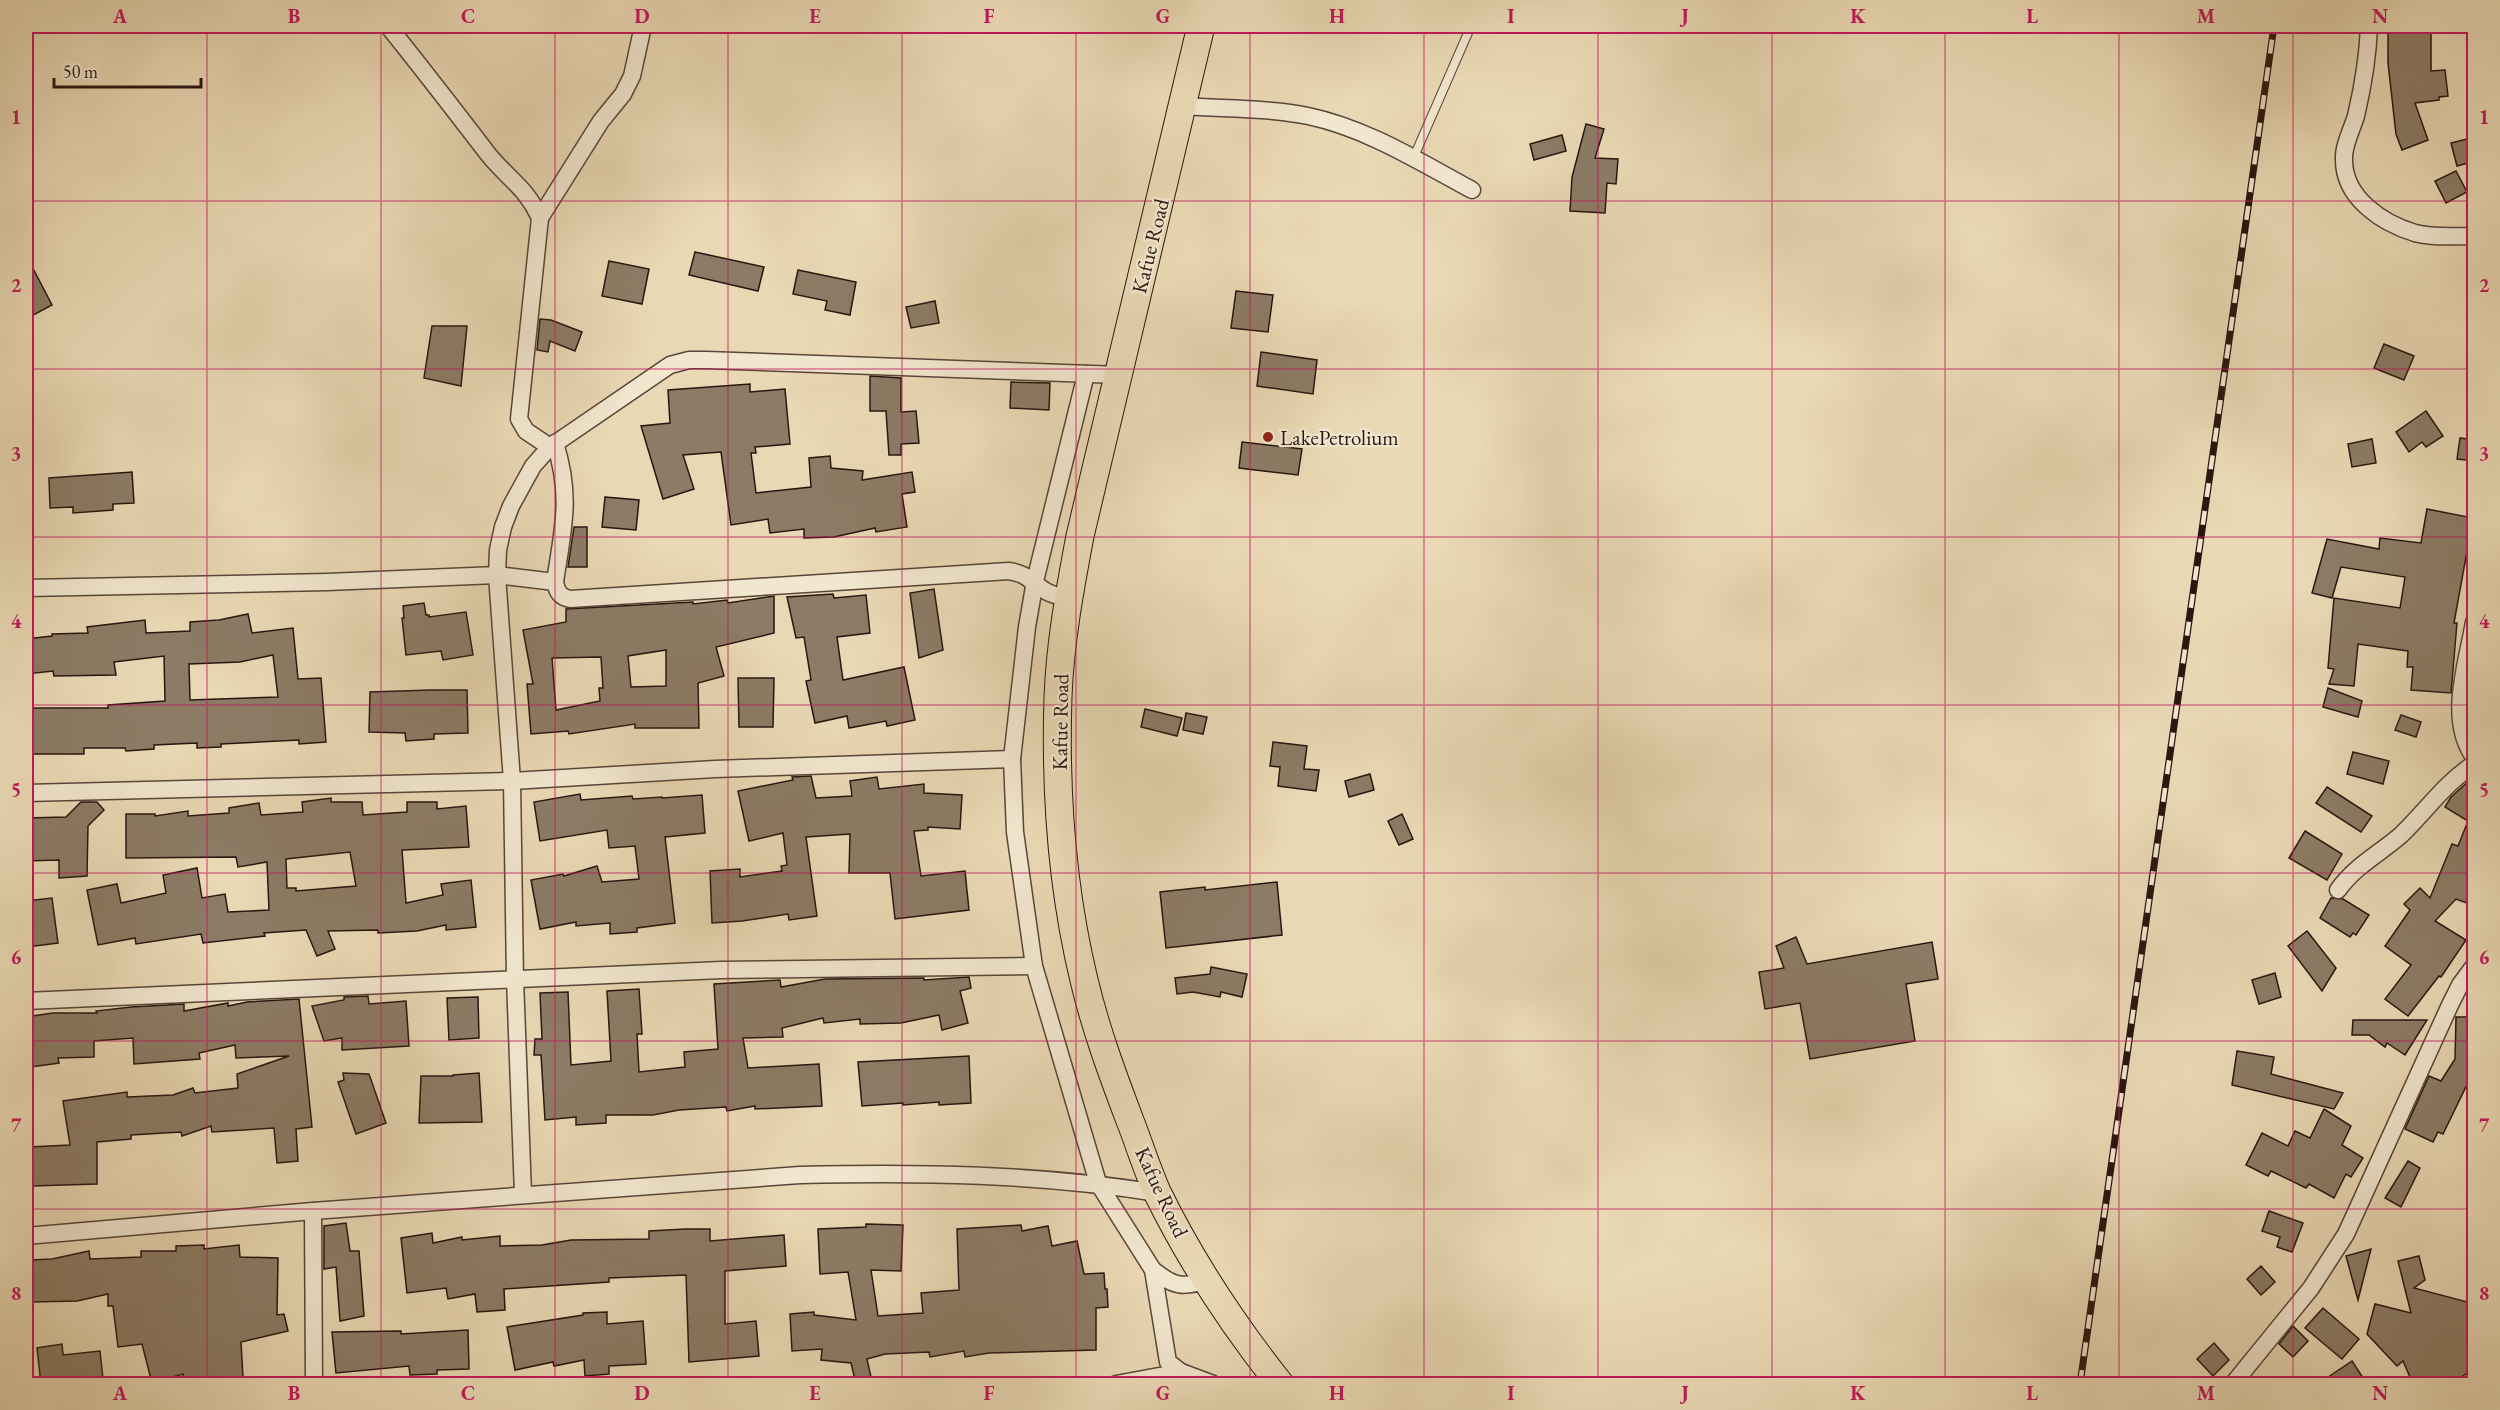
<svg xmlns="http://www.w3.org/2000/svg" width="2500" height="1410" font-family="'EB Garamond',serif">
	<style>
		.building { fill: #8c7b65; stroke: #281610; stroke-width: 1.5; fill-rule: evenodd }
		.lines { fill: none; stroke-linecap: round; stroke-linejoin: round }
		.service-casing { stroke: #584639; stroke-width: 10 }
		.minor-casing { stroke: #584639; stroke-width: 19 }
		.trunk-casing { stroke: #281610; stroke-width: 29 }
		.service { stroke: #f1e6ce; stroke-width: 8 }
		.minor { stroke: #f1e6ce; stroke-width: 16 }
		.trunk { stroke: #e9d8b4; stroke-width: 27 }
		.rail-casing { stroke: #281610; stroke-width: 7 }
		.rail { stroke: #f1e6ce; stroke-width: 4.5; stroke-dasharray: 14; stroke-linecap: butt }
		.grid { fill: none; stroke: #c2185b; stroke-width: 1.5; stroke-opacity: 0.55 }
		.poi-dot { fill: #8f2418; stroke: #f1e6ce; stroke-width: 2 }
		.labels { text-anchor: middle; dominant-baseline: central; stroke-width: 4.5; stroke-linejoin: round; paint-order: stroke }
		.street-label { font-size: 21px; fill: #281610; stroke: #f1e6ce }
		.poi-label { font-size: 21px; fill: #281610; stroke: #f1e6ce; text-anchor: start }
		.neatline { fill: none; stroke: #c2185b; stroke-width: 2 }
		.grid-label { font-size: 20px; text-anchor: middle; font-weight: bold; fill: #c2185b }
	</style>
	<rect width="100%" height="100%" fill="#e9d8b4"/>
	<filter id="stains"><feTurbulence type="fractalNoise" baseFrequency=".00333" numOctaves="4"/><feColorMatrix values="0 0 0 0 .2 0 0 0 0 .09 0 0 0 0 .02 0 0 0 .5 -.17"/></filter>
	<radialGradient id="worn" r=".72"><stop offset=".6" stop-color="#630" stop-opacity="0"/><stop offset="1" stop-color="#630" stop-opacity=".3"/></radialGradient>
	<!-- building -->
	<g class="building">
		<polygon points="2388,26 2431,26 2431,71 2445,70 2448,96 2439,97 2439,100 2415,103 2428,140 2402,150 2396,134 2388,63"/>
		<polygon points="1586,124 1604,129 1595,158 1618,159 1616,184 1607,183 1605,213 1570,211 1572,177"/>
		<polygon points="1562,135 1566,151 1534,160 1530,144"/>
		<polygon points="2475,137 2475,161 2457,166 2451,143"/>
		<polygon points="2456,171 2467,192 2446,203 2435,181"/>
		<polygon points="695,252 764,267 758,291 689,275"/>
		<polygon points="26,255 52,305 26,319"/>
		<polygon points="609,261 649,269 642,304 602,296"/>
		<polygon points="798,270 856,282 850,315 825,310 827,301 793,294"/>
		<polygon points="1236,291 1273,295 1268,332 1231,328"/>
		<polygon points="935,301 939,323 911,328 906,307"/>
		<polygon points="540,319 551,320 582,332 575,351 550,341 548,352 537,350"/>
		<polygon points="432,326 467,326 461,386 424,378"/>
		<polygon points="2384,344 2414,356 2404,380 2374,368"/>
		<polygon points="1261,352 1317,360 1313,394 1257,386"/>
		<polygon points="870,376 901,378 901,412 916,411 919,443 901,444 901,455 889,455 886,411 870,411"/>
		<polygon points="1011,382 1050,383 1049,410 1010,408"/>
		<polygon points="750,384 750,392 785,389 790,444 755,447 756,453 751,453 756,493 811,487 809,458 830,456 831,468 863,471 862,480 912,472 915,492 902,494 907,527 876,532 875,528 834,537 804,538 804,529 770,533 768,519 731,525 721,452 683,455 694,489 663,499 641,426 670,423 668,390"/>
		<polygon points="2426,411 2443,436 2426,447 2422,442 2409,452 2396,432"/>
		<polygon points="2460,438 2475,440 2475,461 2457,459"/>
		<polygon points="2372,439 2376,463 2352,467 2348,444"/>
		<polygon points="1242,442 1302,449 1298,475 1239,468"/>
		<polygon points="132,472 134,503 113,504 113,510 73,513 73,507 50,508 49,478"/>
		<polygon points="605,497 639,500 636,530 602,527"/>
		<polygon points="2427,509 2473,518 2454,623 2457,623 2451,693 2411,690 2413,667 2407,667 2408,651 2358,644 2354,686 2329,684 2334,669 2328,668 2334,598 2400,608 2405,577 2341,567 2332,598 2312,593 2327,539 2379,549 2380,538 2421,543"/>
		<polygon points="574,527 587,527 587,567 568,567"/>
		<polygon points="934,589 943,650 919,658 910,593"/>
		<polygon points="833,594 834,598 866,595 870,633 837,637 843,680 904,667 915,720 887,726 886,721 849,728 847,716 815,723 806,681 811,680 804,637 796,638 787,597"/>
		<path d="M 774,596 L 774,633 L 716,647 L 724,676 L 698,683 L 699,728 L 635,728 L 635,724 L 569,734 L 568,731 L 531,734 L 527,684 L 533,684 L 523,630 L 566,622 L 566,609 L 693,602 L 693,604 L 727,600 L 728,603 ZM 666,650 L 666,686 L 631,687 L 628,656 ZM 601,657 L 603,688 L 599,688 L 600,701 L 556,710 L 552,658 Z"/>
		<polygon points="424,603 426,615 429,615 429,617 466,612 473,655 443,660 441,651 406,655 402,618 404,618 403,606"/>
		<path d="M 248,614 L 252,633 L 293,628 L 298,679 L 321,678 L 326,742 L 299,744 L 299,740 L 221,744 L 221,747 L 197,748 L 197,743 L 154,745 L 154,749 L 126,751 L 125,748 L 84,748 L 84,754 L 26,754 L 26,708 L 108,708 L 108,705 L 165,701 L 164,656 L 114,662 L 116,675 L 54,676 L 53,671 L 26,674 L 26,639 L 52,636 L 52,634 L 88,633 L 87,627 L 145,620 L 146,633 L 190,631 L 190,622 L 219,620 ZM 273,655 L 278,697 L 190,700 L 189,664 L 240,662 Z"/>
		<polygon points="738,678 774,678 773,727 739,727"/>
		<polygon points="2328,688 2362,701 2358,717 2323,707"/>
		<polygon points="431,690 467,690 468,733 434,734 434,739 406,741 405,733 369,732 370,692"/>
		<polygon points="1145,709 1182,718 1177,736 1141,727"/>
		<polygon points="1186,713 1207,717 1203,734 1183,730"/>
		<polygon points="2401,715 2421,722 2416,737 2395,730"/>
		<polygon points="1273,742 1307,746 1304,769 1319,770 1316,791 1278,786 1280,767 1270,766"/>
		<polygon points="2353,752 2389,761 2383,784 2347,774"/>
		<polygon points="1370,774 1374,790 1349,797 1345,781"/>
		<polygon points="811,776 816,798 852,796 850,781 877,777 879,789 924,784 924,793 962,795 960,829 928,827 928,830 914,831 921,876 965,871 969,910 895,919 890,873 849,873 850,834 806,837 817,916 789,920 788,914 742,921 712,923 710,871 740,869 740,877 782,871 781,866 787,865 783,833 749,841 738,791 793,780 792,777"/>
		<polygon points="2471,779 2475,782 2475,906 2456,899 2435,921 2466,940 2441,977 2439,976 2408,1016 2385,999 2411,965 2385,946 2410,910 2404,904 2420,888 2430,898 2452,844 2458,846 2468,821 2445,807 2451,797"/>
		<polygon points="2327,787 2372,816 2361,832 2316,803"/>
		<polygon points="580,794 581,800 632,796 633,799 662,797 662,798 702,795 705,833 665,837 675,923 637,928 637,932 610,934 610,923 576,926 576,922 540,929 531,880 563,874 564,876 597,866 602,882 639,879 635,846 609,848 607,830 540,841 534,802"/>
		<path d="M 331,798 L 331,802 L 362,802 L 363,815 L 407,812 L 407,802 L 437,802 L 437,809 L 466,806 L 469,847 L 402,850 L 406,903 L 443,895 L 441,884 L 471,880 L 476,927 L 446,930 L 446,925 L 417,931 L 378,933 L 378,930 L 328,931 L 335,949 L 317,956 L 306,930 L 264,933 L 265,936 L 203,943 L 201,934 L 136,944 L 135,938 L 98,945 L 87,890 L 117,884 L 121,903 L 166,893 L 163,875 L 197,868 L 202,898 L 225,894 L 228,912 L 269,910 L 267,862 L 238,867 L 236,857 L 126,858 L 126,814 L 155,814 L 155,816 L 188,811 L 188,816 L 229,813 L 229,808 L 259,803 L 261,815 L 303,812 L 302,802 ZM 350,852 L 356,886 L 296,891 L 296,888 L 287,888 L 286,859 Z"/>
		<polygon points="81,802 97,802 104,810 88,826 87,876 59,878 59,860 26,861 26,818 66,817"/>
		<polygon points="1402,814 1413,839 1399,845 1388,821"/>
		<polygon points="2305,831 2342,854 2327,880 2289,858"/>
		<polygon points="1277,882 1282,935 1166,948 1160,892 1205,887 1205,890"/>
		<polygon points="52,898 58,943 27,947 26,901"/>
		<polygon points="2331,898 2343,899 2369,915 2356,935 2353,933 2350,937 2320,918"/>
		<polygon points="2307,931 2336,968 2322,991 2288,946"/>
		<polygon points="1796,937 1807,964 1932,942 1938,979 1906,984 1915,1041 1810,1059 1800,1003 1765,1009 1759,972 1784,968 1776,946"/>
		<polygon points="1211,967 1247,974 1242,997 1221,992 1220,997 1193,992 1177,994 1175,978 1210,974"/>
		<polygon points="2275,973 2281,997 2259,1004 2252,980"/>
		<polygon points="969,977 971,988 960,991 968,1023 942,1030 939,1015 901,1023 860,1024 860,1019 824,1023 823,1018 782,1028 783,1037 743,1038 748,1068 819,1064 822,1106 755,1109 755,1106 727,1111 726,1107 679,1110 653,1115 606,1115 606,1123 576,1125 576,1117 545,1120 541,1055 534,1055 535,1039 542,1039 540,993 568,992 571,1065 611,1061 607,991 639,989 642,1034 637,1034 639,1072 685,1067 684,1052 718,1049 714,984 780,980 781,987 825,979 924,978 924,980"/>
		<polygon points="368,996 369,1004 406,1001 409,1046 342,1050 342,1038 324,1041 312,1006 344,1000 344,997"/>
		<polygon points="478,997 479,1038 449,1040 447,998"/>
		<polygon points="299,999 312,1127 296,1129 298,1161 277,1163 274,1128 212,1132 211,1126 182,1136 181,1132 131,1135 131,1139 97,1142 97,1184 31,1186 29,1147 70,1145 63,1101 127,1092 127,1097 173,1095 193,1088 195,1093 238,1088 237,1074 289,1056 236,1058 235,1045 199,1053 200,1059 134,1064 133,1038 94,1041 94,1057 58,1058 59,1063 31,1067 26,1017 53,1013 97,1013 96,1011 131,1007 184,1004 184,1011 228,1003 228,1006 247,1002"/>
		<polygon points="2456,1017 2475,1017 2475,1068 2443,1134 2438,1132 2433,1142 2405,1129 2429,1076 2441,1081 2455,1059"/>
		<polygon points="2353,1020 2427,1020 2405,1055 2387,1043 2385,1047 2369,1035 2352,1035"/>
		<polygon points="2237,1051 2274,1057 2271,1074 2343,1093 2334,1109 2232,1085"/>
		<polygon points="969,1056 971,1103 939,1105 939,1102 903,1105 903,1103 862,1106 858,1062"/>
		<polygon points="343,1073 369,1074 386,1123 356,1134 338,1082 344,1080"/>
		<polygon points="479,1073 482,1122 419,1123 421,1076 453,1076 453,1075"/>
		<polygon points="2324,1109 2351,1126 2342,1145 2363,1158 2351,1177 2346,1174 2334,1198 2309,1184 2306,1188 2271,1171 2268,1176 2246,1165 2262,1133 2288,1146 2295,1131 2310,1138"/>
		<polygon points="2408,1161 2420,1168 2401,1207 2385,1198"/>
		<polygon points="2269,1211 2303,1223 2292,1252 2277,1247 2280,1237 2262,1231"/>
		<polygon points="346,1223 350,1251 359,1251 364,1316 340,1321 336,1267 324,1269 324,1226"/>
		<polygon points="866,1224 903,1225 901,1271 871,1270 878,1316 923,1313 921,1293 959,1290 957,1229 1021,1225 1022,1231 1048,1226 1052,1246 1077,1241 1084,1274 1104,1273 1105,1289 1107,1289 1108,1307 1096,1308 1096,1350 989,1353 965,1357 964,1351 930,1357 929,1352 885,1354 867,1359 871,1377 855,1380 851,1363 821,1360 822,1349 792,1351 790,1314 814,1312 814,1315 856,1320 848,1272 820,1274 818,1229 866,1227"/>
		<polygon points="686,1229 710,1229 710,1241 784,1235 786,1266 725,1271 725,1324 756,1321 759,1356 689,1362 686,1275 609,1278 609,1282 504,1289 505,1310 477,1312 475,1294 448,1299 446,1288 407,1293 401,1238 432,1233 433,1243 462,1237 462,1240 500,1236 500,1246 542,1245 571,1240 649,1239 649,1231"/>
		<polygon points="204,1245 204,1249 239,1245 240,1257 278,1258 277,1315 284,1314 288,1331 241,1342 243,1377 183,1381 183,1374 152,1383 142,1344 118,1347 113,1306 108,1306 108,1294 77,1301 32,1302 31,1260 52,1259 89,1251 90,1259 141,1257 141,1251 176,1251 176,1246"/>
		<polygon points="2371,1249 2358,1300 2346,1256"/>
		<polygon points="2419,1256 2425,1280 2414,1288 2475,1304 2475,1368 2463,1376 2470,1384 2413,1384 2403,1361 2397,1366 2367,1334 2375,1304 2411,1313 2398,1261"/>
		<polygon points="2261,1266 2275,1282 2261,1295 2247,1279"/>
		<polygon points="2323,1308 2359,1339 2342,1359 2305,1328"/>
		<polygon points="607,1312 607,1324 643,1321 646,1364 609,1366 609,1374 585,1376 584,1360 554,1366 553,1362 515,1370 507,1327 583,1315 583,1313"/>
		<polygon points="2293,1326 2308,1341 2293,1357 2279,1344"/>
		<polygon points="468,1330 469,1369 437,1370 437,1374 410,1375 409,1366 336,1373 332,1332 401,1331 401,1334"/>
		<polygon points="2214,1343 2229,1360 2213,1376 2197,1359"/>
		<polygon points="62,1344 63,1355 100,1351 103,1379 41,1384 37,1348"/>
		<polygon points="2352,1361 2367,1384 2318,1384"/>
	</g>
	<g class="lines">
		<defs>
			<polyline id="service" points="1413,159 1471,26"/>
			<g id="minor">
				<path d="M 388,26 C 422,68 455,111 488,154 C 508,179 526,187 540,218 L 519,419 L 526,431 L 550,447"/>
				<path d="M 2369,26 C 2368,56 2363,86 2356,116 C 2352,129 2343,146 2344,160 C 2344,198 2382,223 2415,233 C 2433,238 2456,236 2474,236"/>
				<path d="M 1184,106 C 1225,109 1268,108 1308,116 C 1366,128 1420,162 1472,190"/>
				<polyline points="540,218 601,121 623,94 632,76 643,26"/>
				<path d="M 1086,374 L 1035,581 L 1027,627 L 1012,759 L 1015,832 L 1034,966 L 1098,1183 L 1153,1270 C 1174,1287 1183,1288 1208,1280"/>
				<path d="M 555,443 C 572,497 563,528 555,582 C 557,592 560,597 570,599 L 1009,571 C 1028,574 1029,581 1044,590 C 1051,595 1060,596 1068,599"/>
				<polyline points="26,588 327,582 497,575 498,550 503,527 511,506 533,466 550,447 670,365 689,360 706,360 1119,375"/>
				<path d="M 2474,622 C 2467,664 2447,719 2474,757"/>
				<polyline points="26,793 512,781 715,769 1012,759"/>
				<path d="M 2338,890 C 2355,866 2379,854 2401,835 C 2426,811 2445,783 2474,764"/>
				<polyline points="26,1001 721,970 1034,966"/>
				<polyline points="523,1194 515,979 512,781 497,575 555,582"/>
				<polyline points="313,1211 314,1384"/>
				<path d="M 26,1236 L 313,1211 L 800,1175 C 919,1172 1040,1174 1158,1193"/>
				<polyline points="1153,1270 1168,1362 1181,1372 1213,1384"/>
				<polyline points="1116,1384 1181,1372"/>
				<polyline points="2233,1384 2311,1288 2346,1234 2450,1005 2460,985 2474,966"/>
			</g>
			<path id="trunk" d="M 1201,26 L 1080,536 C 1070,589 1060,643 1058,697 C 1055,791 1062,889 1084,980 C 1095,1027 1112,1073 1129,1118 C 1139,1143 1147,1170 1158,1194 C 1191,1261 1234,1326 1280,1384"/>
		</defs>
		<!-- service casing -->
		<use href="#service" class="service-casing"/>
		<!-- minor casing -->
		<use href="#minor" class="minor-casing"/>
		<!-- trunk casing -->
		<use href="#trunk" class="trunk-casing"/>
		<!-- service -->
		<use href="#service" class="service"/>
		<!-- minor -->
		<use href="#minor" class="minor"/>
		<!-- trunk -->
		<use href="#trunk" class="trunk"/>
		<defs>
			<polyline id="rail" points="2080,1384 2274,26"/>
		</defs>
		<!-- rail casing -->
		<use href="#rail" class="rail-casing"/>
		<!-- rail -->
		<use href="#rail" class="rail"/>
	</g>
	<!-- grid -->
	<path class="grid" d="M 207,26 L 207,1384M 381,26 L 381,1384M 555,26 L 555,1384M 728,26 L 728,1384M 902,26 L 902,1384M 1076,26 L 1076,1384M 1250,26 L 1250,1384M 1424,26 L 1424,1384M 1598,26 L 1598,1384M 1772,26 L 1772,1384M 1945,26 L 1945,1384M 2119,26 L 2119,1384M 2293,26 L 2293,1384M 26,201 L 2474,201M 26,369 L 2474,369M 26,537 L 2474,537M 26,705 L 2474,705M 26,873 L 2474,873M 26,1041 L 2474,1041M 26,1209 L 2474,1209"/>
	<!-- markers -->
	<circle class="poi-dot" cx="1268" cy="437" r="6"/>
	<g class="labels">
		<!-- street labels -->
		<g class="street-label">
			<text transform="translate(1150 246) rotate(-76)">Kafue Road</text>
			<text transform="translate(1060 722) rotate(-89)">Kafue Road</text>
			<text transform="translate(1162 1192) rotate(65)">Kafue Road</text>
		</g>
		<!-- poi labels -->
		<g class="poi-label">
			<text x="1280" y="437">LakePetrolium</text>
		</g>
	</g>
	<!-- margin -->
	<rect width="2500" height="1410" fill="none" stroke="#e9d8b4" stroke-width="66"/>
	<!-- scale -->
	<path d="M54 78v9h147v-9" fill="none" stroke="#281610" stroke-width="3"/>
	<text x="63" y="78" font-size="18" fill="#281610" stroke="#f1e6ce" stroke-width="4.5" paint-order="stroke">50 m</text>
	<rect x="33" y="33" width="2434" height="1344" class="neatline"/>
	<g class="grid-label">
		<text x="120" y="23">A</text>
		<text x="294" y="23">B</text>
		<text x="468" y="23">C</text>
		<text x="642" y="23">D</text>
		<text x="815" y="23">E</text>
		<text x="989" y="23">F</text>
		<text x="1163" y="23">G</text>
		<text x="1337" y="23">H</text>
		<text x="1511" y="23">I</text>
		<text x="1685" y="23">J</text>
		<text x="1858" y="23">K</text>
		<text x="2032" y="23">L</text>
		<text x="2206" y="23">M</text>
		<text x="2380" y="23">N</text>
		<text x="16" y="124">1</text>
		<text x="2484" y="124">1</text>
		<text x="16" y="292">2</text>
		<text x="2484" y="292">2</text>
		<text x="16" y="460">3</text>
		<text x="2484" y="460">3</text>
		<text x="16" y="628">4</text>
		<text x="2484" y="628">4</text>
		<text x="16" y="796">5</text>
		<text x="2484" y="796">5</text>
		<text x="16" y="964">6</text>
		<text x="2484" y="964">6</text>
		<text x="16" y="1132">7</text>
		<text x="2484" y="1132">7</text>
		<text x="16" y="1300">8</text>
		<text x="2484" y="1300">8</text>
		<text x="120" y="1400">A</text>
		<text x="294" y="1400">B</text>
		<text x="468" y="1400">C</text>
		<text x="642" y="1400">D</text>
		<text x="815" y="1400">E</text>
		<text x="989" y="1400">F</text>
		<text x="1163" y="1400">G</text>
		<text x="1337" y="1400">H</text>
		<text x="1511" y="1400">I</text>
		<text x="1685" y="1400">J</text>
		<text x="1858" y="1400">K</text>
		<text x="2032" y="1400">L</text>
		<text x="2206" y="1400">M</text>
		<text x="2380" y="1400">N</text>
	</g>
	<rect width="100%" height="100%" filter="url(#stains)"/>
	<rect width="100%" height="100%" fill="url(#worn)"/>
</svg>
